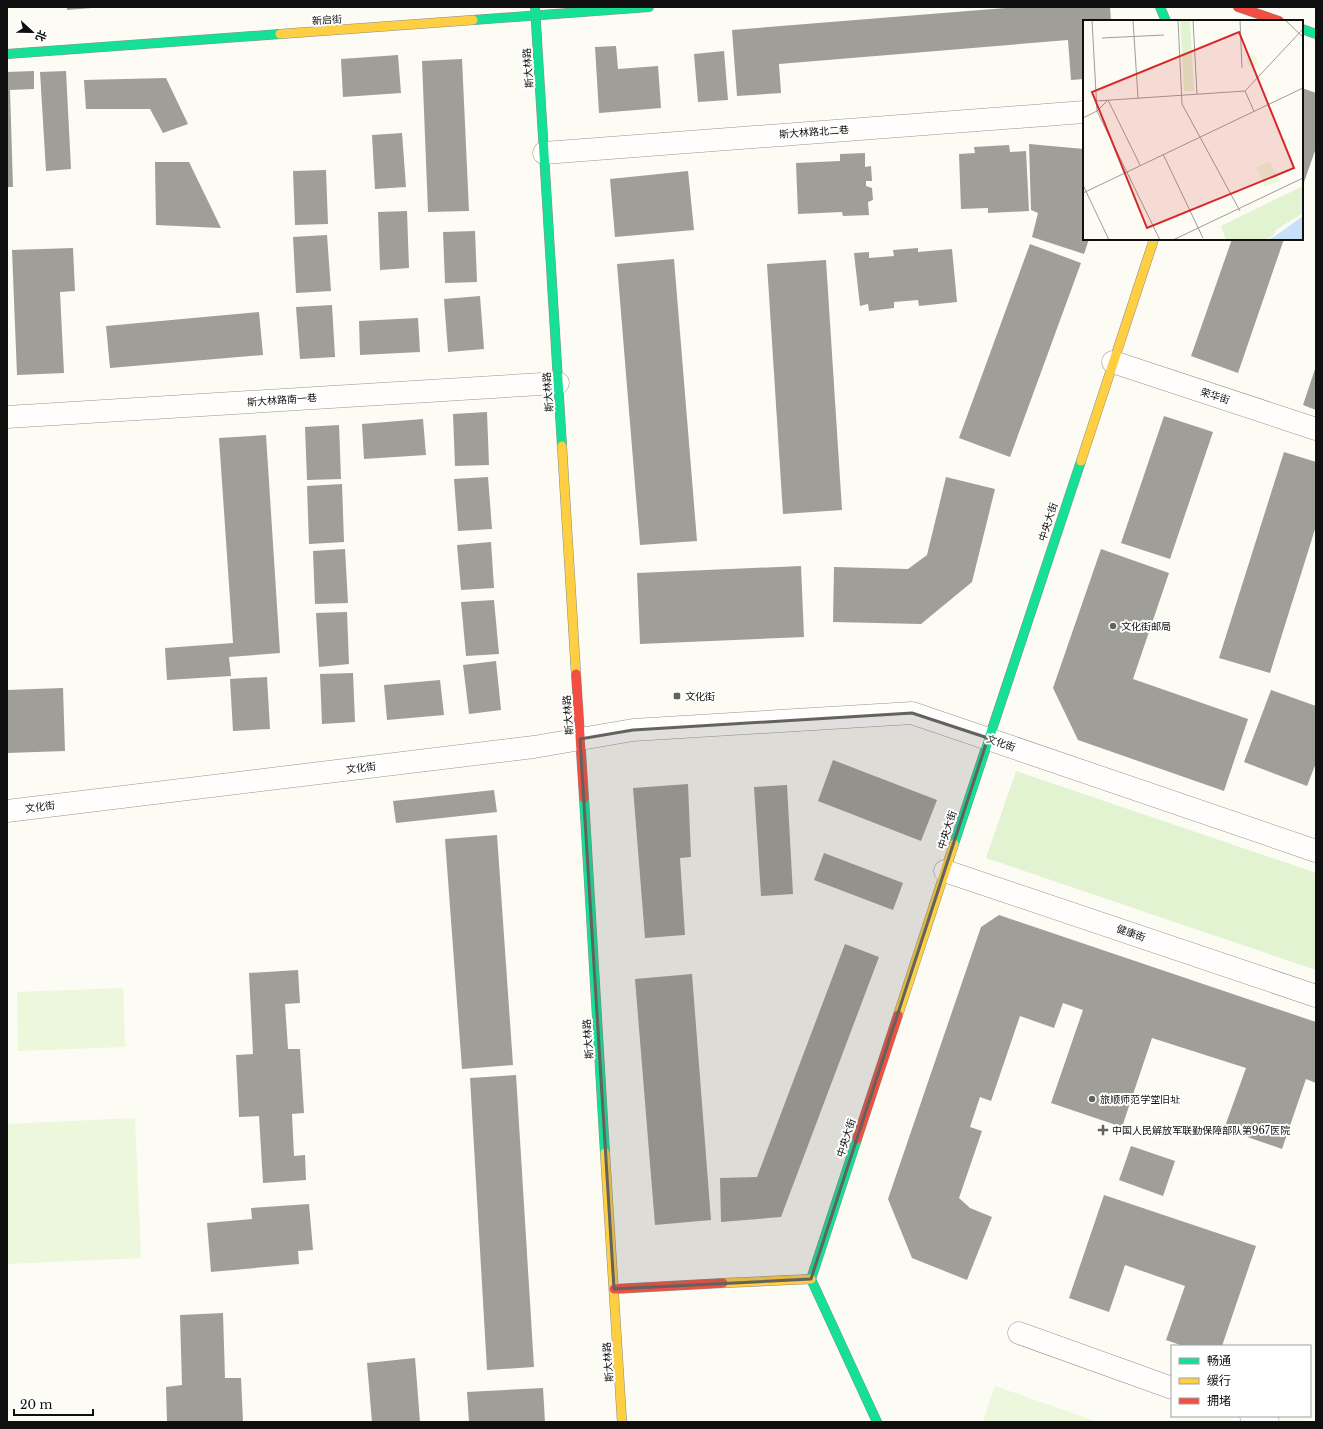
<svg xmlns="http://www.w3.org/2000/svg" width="1323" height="1429" font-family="'Libre Baskerville','Noto Sans SC',serif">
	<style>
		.green { fill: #e2f3d2 }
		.pitch { fill: #ecf7dc }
		.building { fill: #9f9e99 }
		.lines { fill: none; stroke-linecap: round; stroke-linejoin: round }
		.street-casing { stroke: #969592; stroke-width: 23 }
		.fast-casing { stroke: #8c8c89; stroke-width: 10 }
		.slow-casing { stroke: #8c8c89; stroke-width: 10 }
		.jam-casing { stroke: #8c8c89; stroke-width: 10 }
		.street { stroke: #fffefd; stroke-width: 22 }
		.fast { stroke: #16e098; stroke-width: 9 }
		.slow { stroke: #ffcf43; stroke-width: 9 }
		.jam { stroke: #f24e42; stroke-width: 9 }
		.marked { fill: #62625f; fill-opacity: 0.2; stroke: #62625f; stroke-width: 3; stroke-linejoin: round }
		.poi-dot { fill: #62625f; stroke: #fff; stroke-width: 1.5 }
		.labels { text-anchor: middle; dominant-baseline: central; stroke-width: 4; stroke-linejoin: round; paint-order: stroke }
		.street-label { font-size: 10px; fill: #0f0f0f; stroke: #fff }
		.poi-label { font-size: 10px; fill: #0f0f0f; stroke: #fff; text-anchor: start }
		.inset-road { fill: none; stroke: #9d9d98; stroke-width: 1 }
		.view { fill: #d62828; fill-opacity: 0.15; stroke: #d62828; stroke-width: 2 }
		.inset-edge { fill: none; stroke: #0f0f0f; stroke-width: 2 }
	</style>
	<rect width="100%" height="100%" fill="#fcfbf4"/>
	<!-- green -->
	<polygon class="green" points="1016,771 1316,873 1316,970 986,858"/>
	<!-- pitch -->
	<g class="pitch">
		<polygon points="123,988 125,1047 18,1051 17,992"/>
		<polygon points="135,1118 141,1258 7,1264 7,1124"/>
		<polygon points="995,1386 1098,1422 983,1422"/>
	</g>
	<!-- building -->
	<g class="building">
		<polygon points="67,7 92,7 92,8 67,10"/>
		<polygon points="1019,7 1110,7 1111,21 1084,21 1084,79 1071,80 1068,40 779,64 781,93 737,96 732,30"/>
		<polygon points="616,46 618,69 658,66 661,108 599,113 595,47"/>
		<polygon points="724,51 728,100 698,102 694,54"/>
		<polygon points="398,55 401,93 343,97 341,59"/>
		<polygon points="462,59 469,211 428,212 422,61"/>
		<polygon points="34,71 34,89 10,90 13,187 7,187 7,72"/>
		<polygon points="66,71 71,169 46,171 40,72"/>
		<polygon points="166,78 188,124 163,133 150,109 86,109 84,80"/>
		<polygon points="1302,88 1316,93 1316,148 1302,188"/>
		<polygon points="402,133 406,187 375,189 372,135"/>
		<polygon points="1029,144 1084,149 1084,239 1089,239 1084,254 1032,237 1038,213 1031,210"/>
		<polygon points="1009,145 1010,152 1026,151 1029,211 988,213 988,208 961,209 959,154 975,153 974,147"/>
		<polygon points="865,153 865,167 871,166 872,181 866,181 866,186 872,188 873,200 868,202 869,215 843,216 842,212 798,214 796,163 840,161 840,154"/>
		<polygon points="155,162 189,162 221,228 156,225"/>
		<polygon points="326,170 328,224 295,225 293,171"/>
		<polygon points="688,171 694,230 615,237 610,179"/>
		<polygon points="407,211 409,268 380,270 378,212"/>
		<polygon points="475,231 477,282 445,283 443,232"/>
		<polygon points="327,235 331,291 296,293 293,237"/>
		<polygon points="1232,239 1284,239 1238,373 1191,356"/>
		<polygon points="1030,244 1081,263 1010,457 959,438"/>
		<polygon points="73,248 75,291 60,292 64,373 17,375 12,250"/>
		<polygon points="918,248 918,252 952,249 957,302 919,306 918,300 894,302 894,308 869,311 868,304 860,306 854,253 869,252 869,258 894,256 893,250"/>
		<polygon points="674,259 697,541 640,545 617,264"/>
		<polygon points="826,260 842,510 783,514 767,264"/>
		<polygon points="480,296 484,349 448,352 444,299"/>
		<polygon points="332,305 335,357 300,359 296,307"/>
		<polygon points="259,312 263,355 110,368 106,326"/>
		<polygon points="418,318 420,352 360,355 359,321"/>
		<polygon points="1316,366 1316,410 1303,405"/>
		<polygon points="487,412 489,465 455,466 453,414"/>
		<polygon points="1164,416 1213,432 1170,559 1121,543"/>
		<polygon points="423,419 426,455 364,459 362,424"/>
		<polygon points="339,425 341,479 307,480 305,427"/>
		<polygon points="266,435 280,653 229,657 231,676 167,680 165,648 233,643 219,438"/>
		<polygon points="1284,452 1316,462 1316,526 1270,673 1219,658"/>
		<polygon points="488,477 492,529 458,531 454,479"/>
		<polygon points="946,477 995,489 972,582 921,624 833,622 834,567 908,569 927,555"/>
		<polygon points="342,484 344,542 309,544 307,486"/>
		<polygon points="491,542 494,588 461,590 457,545"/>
		<polygon points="345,549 348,603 315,604 313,551"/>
		<polygon points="1101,549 1169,573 1133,679 1248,719 1224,791 1078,740 1053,688"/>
		<polygon points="801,566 804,637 640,644 637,573"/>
		<polygon points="494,600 499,654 466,656 461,602"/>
		<polygon points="347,612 349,664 319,667 316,613"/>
		<polygon points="496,661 501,710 469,714 463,665"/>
		<polygon points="353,673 355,722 322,724 320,674"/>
		<polygon points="267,677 270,729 233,731 230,679"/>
		<polygon points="440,680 444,715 387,720 384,685"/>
		<polygon points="63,688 65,751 7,753 7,690"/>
		<polygon points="1271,690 1316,706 1316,763 1307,786 1244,762"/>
		<polygon points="833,760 937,800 921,841 818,801"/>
		<polygon points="688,784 691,857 680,858 685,935 645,938 633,788"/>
		<polygon points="787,785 793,894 761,896 754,787"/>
		<polygon points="494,790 497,812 396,823 393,801"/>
		<polygon points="497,835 513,1065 462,1069 445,839"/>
		<polygon points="824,853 903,883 893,910 814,880"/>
		<polygon points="999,915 1316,1022 1316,1083 1306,1079 1282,1149 1224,1129 1246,1068 1152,1038 1122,1127 1051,1103 1083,1010 1063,1003 1054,1028 1020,1016 991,1101 980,1097 970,1127 982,1131 959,1198 970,1208 992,1217 967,1280 912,1258 888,1199 981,927"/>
		<polygon points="845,944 879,957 781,1217 721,1222 720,1178 757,1177"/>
		<polygon points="298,970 300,1003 285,1004 288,1049 300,1049 304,1113 292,1114 294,1156 305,1155 306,1180 263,1183 259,1116 239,1117 236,1055 253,1054 249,973"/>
		<polygon points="692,974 711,1220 655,1225 635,979"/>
		<polygon points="516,1075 534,1367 487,1370 470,1078"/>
		<polygon points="1131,1146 1175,1161 1163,1196 1119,1180"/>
		<polygon points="1104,1195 1256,1246 1222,1346 1183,1346 1166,1340 1185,1286 1125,1265 1109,1312 1069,1298"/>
		<polygon points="309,1204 313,1250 298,1251 299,1264 211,1272 207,1223 252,1219 251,1208"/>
		<polygon points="223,1313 225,1378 241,1378 243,1422 167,1422 166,1387 182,1385 180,1315"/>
		<polygon points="415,1358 420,1422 372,1422 367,1363"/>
		<polygon points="543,1388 545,1422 469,1422 467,1392"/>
	</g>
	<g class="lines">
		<defs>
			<g id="street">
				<polyline points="544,153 1084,112"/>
				<polyline points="1113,362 1316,429"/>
				<polyline points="7,417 558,383"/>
				<polyline points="7,811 534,747 633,730 912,713 1316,851"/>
				<polyline points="945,871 1316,996"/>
				<polyline points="1019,1333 1172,1388"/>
				<polyline points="1251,1416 1268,1422"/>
			</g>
			<g id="fast">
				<polyline points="535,7 562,446"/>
				<polyline points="1160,7 1166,21"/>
				<polyline points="473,20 649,7"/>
				<polyline points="1302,29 1316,34"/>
				<polyline points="7,54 280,34"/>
				<polyline points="584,798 605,1153"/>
				<polyline points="954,844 1081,461"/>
				<polyline points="857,1139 811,1279 877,1422"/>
			</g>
			<g id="slow">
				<polyline points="280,34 473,20"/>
				<polyline points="562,446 576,674"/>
				<polyline points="1081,461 1154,239"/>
				<polyline points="898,1015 954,844"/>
				<polyline points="605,1153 622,1422"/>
				<polyline points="723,1283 811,1279"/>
			</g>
			<g id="jam">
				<polyline points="1238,7 1279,21"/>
				<polyline points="576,674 584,798"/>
				<polyline points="857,1139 898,1015"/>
				<polyline points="614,1289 723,1283"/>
			</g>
		</defs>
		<!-- street casing -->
		<use href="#street" class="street-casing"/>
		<!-- fast casing -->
		<use href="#fast" class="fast-casing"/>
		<!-- slow casing -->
		<use href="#slow" class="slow-casing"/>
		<!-- jam casing -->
		<use href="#jam" class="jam-casing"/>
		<!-- street -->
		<use href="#street" class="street"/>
		<!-- fast -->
		<use href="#fast" class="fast"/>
		<!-- slow -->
		<use href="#slow" class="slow"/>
		<!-- jam -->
		<use href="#jam" class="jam"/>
	</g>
	<!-- marked area -->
	<path class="marked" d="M 912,713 L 988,738 L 811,1279 L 614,1289 L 580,739 L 633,730 Z"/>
	<!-- markers -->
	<g class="poi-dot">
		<circle cx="1113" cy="626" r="4"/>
		<rect x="673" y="692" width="8" height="8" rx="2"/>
		<circle cx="1092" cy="1099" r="4"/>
		<path d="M1101 1124h4v4h4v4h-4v4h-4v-4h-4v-4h4z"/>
	</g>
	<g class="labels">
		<!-- street labels -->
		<g class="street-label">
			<text transform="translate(327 20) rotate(-4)">新启街</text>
			<text transform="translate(528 68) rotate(-94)">斯大林路</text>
			<text transform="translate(814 132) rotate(-4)">斯大林路北二巷</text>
			<text transform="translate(548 392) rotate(-94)">斯大林路</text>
			<text transform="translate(1215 396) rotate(18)">荣华街</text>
			<text transform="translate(282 400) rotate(-4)">斯大林路南一巷</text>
			<text transform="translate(1048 522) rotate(-72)">中央大街</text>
			<text transform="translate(568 715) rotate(-94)">斯大林路</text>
			<text transform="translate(1001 743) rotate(19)">文化街</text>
			<text transform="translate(361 768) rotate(-7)">文化街</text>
			<text transform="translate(40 807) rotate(-7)">文化街</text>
			<text transform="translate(947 830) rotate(-72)">中央大街</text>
			<text transform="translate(1131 933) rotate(19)">健康街</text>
			<text transform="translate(588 1039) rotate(-94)">斯大林路</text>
			<text transform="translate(846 1138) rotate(-72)">中央大街</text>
			<text transform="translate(608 1362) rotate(-94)">斯大林路</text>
		</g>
		<!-- poi labels -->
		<g class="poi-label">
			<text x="1121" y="626">文化街邮局</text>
			<text x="685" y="696">文化街</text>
			<text x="1100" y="1099">旅顺师范学堂旧址</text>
			<text x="1112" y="1130">中国人民解放军联勤保障部队第967医院</text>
		</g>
	</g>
	<!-- overview -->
	<g transform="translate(1083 20)">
		<rect width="220" height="220" fill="#fcfbf4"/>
		<path d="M 97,0 L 107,0 L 111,71 L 101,71 ZM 220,166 L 220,193 L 193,210 L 190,216 L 181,220 L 143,220 L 138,206 Z" fill="#e2f3d2"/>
		<path d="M163.5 41a5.5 5.5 0 1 1 11 0a5.5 5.5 0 1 1-11 0ZM 187,141 L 197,161 L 182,167 L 173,147 Z" fill="#ecf7dc"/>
		<path d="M 220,196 L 220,220 L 185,220 L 192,216 Z" fill="#c8e1f8"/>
		<path class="inset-road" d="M 9,0 L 14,91 L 77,220M 50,0 L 55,78M 95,0 L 99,84 L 157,191M 110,0 L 114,74M 157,0 L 159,48M 202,0 L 220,17M 19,18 L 81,15M 162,71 L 171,91M 13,81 L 162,71 L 220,9M 0,98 L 14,91 L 25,80 L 57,145M 80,134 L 120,218M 0,165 L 26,220M 0,173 L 220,68M 90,220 L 220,158"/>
		<path class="view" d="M 156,12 L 211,148 L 64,208 L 9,72 Z"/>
		<rect width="220" height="220" class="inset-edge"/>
	</g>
	<!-- border -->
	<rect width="1323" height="1429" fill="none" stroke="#0f0f0f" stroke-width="16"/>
	<!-- legend -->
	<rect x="1171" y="1345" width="140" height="72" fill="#ffffff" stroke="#9f9f9f"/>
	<rect x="1179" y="1358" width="20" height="6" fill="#16e098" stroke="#9f9f9f"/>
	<text x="1207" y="1365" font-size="12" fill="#0f0f0f">畅通</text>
	<rect x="1179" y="1378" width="20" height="6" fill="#ffcf43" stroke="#9f9f9f"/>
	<text x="1207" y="1385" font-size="12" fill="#0f0f0f">缓行</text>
	<rect x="1179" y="1398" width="20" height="6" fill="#f24e42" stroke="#9f9f9f"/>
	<text x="1207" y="1405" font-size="12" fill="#0f0f0f">拥堵</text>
	<!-- north arrow -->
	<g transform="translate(32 32) rotate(112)" stroke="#ffffff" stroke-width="3" paint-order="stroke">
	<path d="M0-3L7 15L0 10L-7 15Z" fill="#0f0f0f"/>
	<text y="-6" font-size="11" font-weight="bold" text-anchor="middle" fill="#0f0f0f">北</text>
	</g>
	<!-- scale -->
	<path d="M14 1409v6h79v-6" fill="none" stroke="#0f0f0f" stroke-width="2"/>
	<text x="20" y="1409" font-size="12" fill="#0f0f0f" stroke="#ffffff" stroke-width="3" paint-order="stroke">20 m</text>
</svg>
